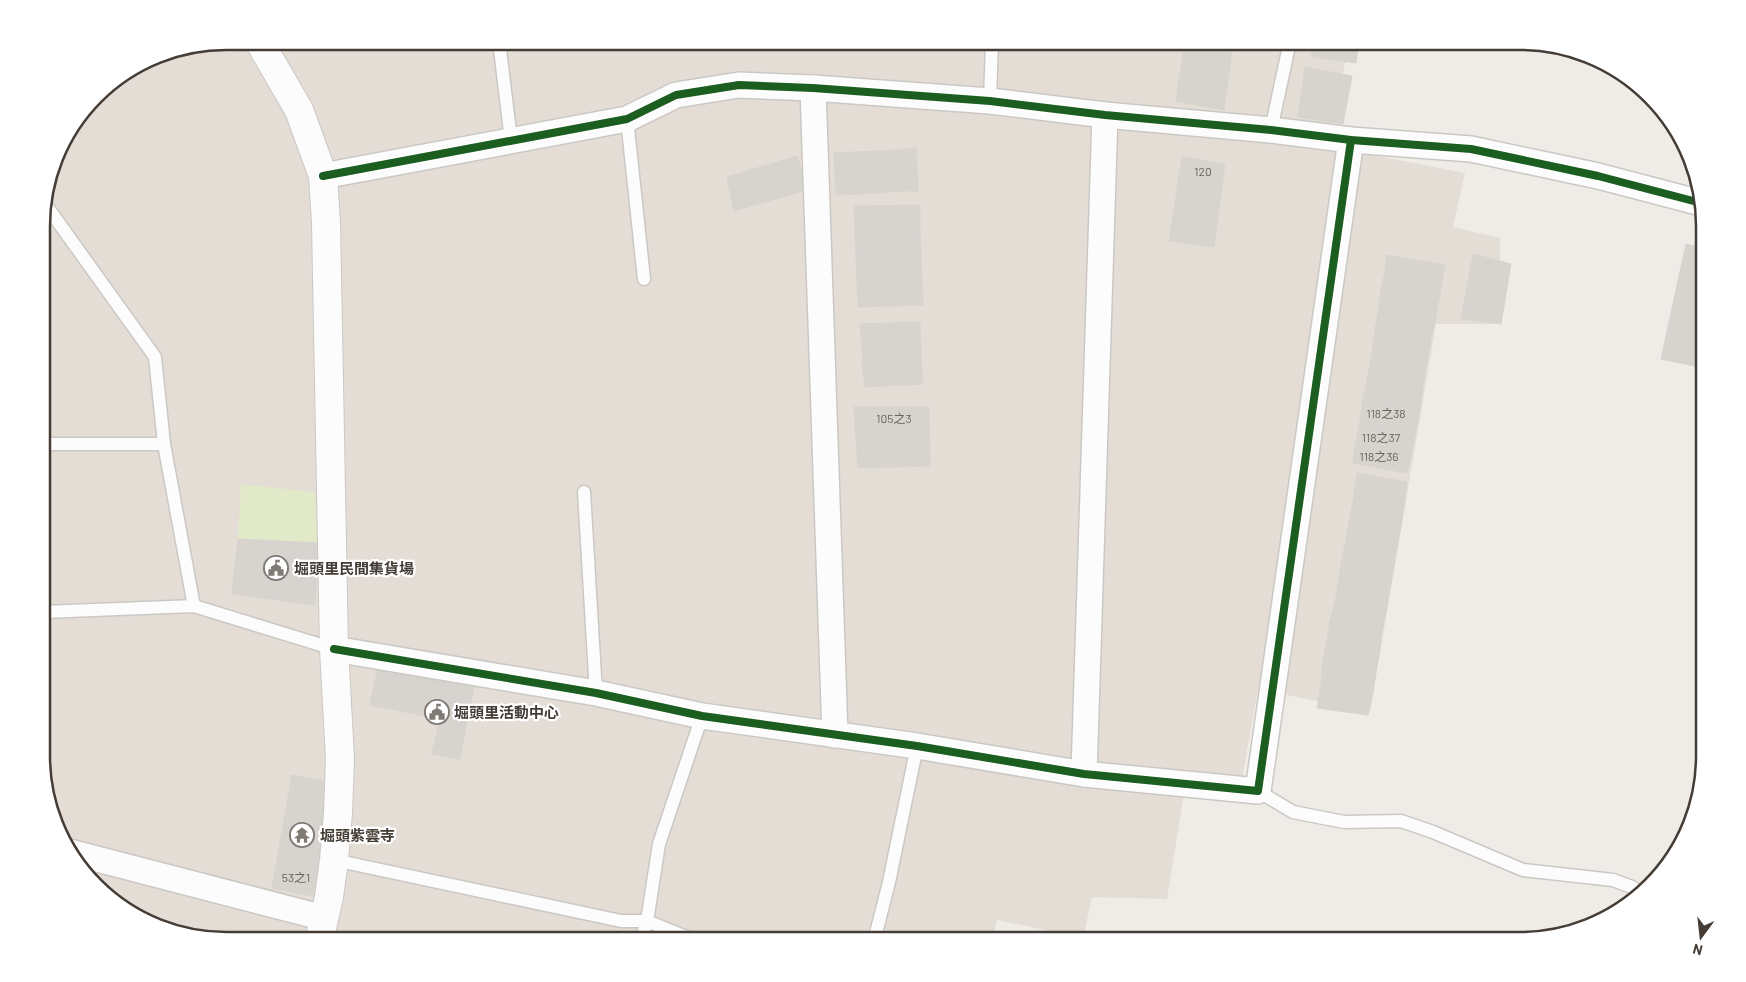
<svg xmlns="http://www.w3.org/2000/svg" width="1746" height="982" font-family="Barlow,'Noto Sans TC',sans-serif">
	<style>
		.residential { fill: #e3ddd6 }
		.green { fill: #e1e9c9 }
		.building { fill: #d7d3cf; stroke: #d7d3ce }
		.lines { fill: none; stroke-linecap: round; stroke-linejoin: round }
		.service-casing { stroke: #cbc8c4; stroke-width: 15 }
		.minor-casing { stroke: #cbc8c4; stroke-width: 28 }
		.tertiary-casing { stroke: #cbc8c4; stroke-width: 30 }
		.service { stroke: #fdfcfc; stroke-width: 12 }
		.minor { stroke: #fdfcfc; stroke-width: 25 }
		.tertiary { stroke: #fdfcfc; stroke-width: 28 }
		.cycleway-casing { stroke: #fff; stroke-width: 11 }
		.cycleway { stroke: #1b5e20; stroke-width: 8 }
		.labels { text-anchor: middle; dominant-baseline: central; stroke-width: 4.5; stroke-linejoin: round; paint-order: stroke }
		.number-label { font-size: 12px; fill: #6a635d }
		.poi-label { font-size: 15px; font-weight: bold; fill: #443c35; stroke: #fff; text-anchor: start }
		.rim { fill: none; stroke: #443c35; stroke-width: 2.5 }
	</style>
	<rect width="100%" height="100%" fill="#efece8"/>
	<!-- residential -->
	<polygon class="residential" points="226,41 638,41 638,50 718,41 1350,41 1327,146 1465,173 1453,227 1500,238 1499,324 1436,324 1370,712 1258,689 1242,779 1187,775 1167,899 1092,897 1083,938 997,920 992,941 226,941 134,916 73,859 43,779 43,203 60,144 104,87 156,55"/>
	<!-- green -->
	<polygon class="green" points="241,484 315,492 319,543 238,539"/>
	<!-- building -->
	<g class="building">
		<polygon points="1185,41 1233,41 1224,110 1176,101"/>
		<polygon points="1313,41 1359,41 1356,63 1311,57"/>
		<polygon points="1305,67 1352,76 1343,124 1298,117"/>
		<polygon points="916,148 918,191 900,191 897,150"/>
		<polygon points="897,150 900,191 879,193 876,151"/>
		<polygon points="876,151 879,193 858,194 855,152"/>
		<polygon points="855,152 858,194 836,195 834,153"/>
		<polygon points="797,156 807,190 734,211 727,177"/>
		<polygon points="1182,157 1225,164 1214,247 1169,241"/>
		<polygon points="920,205 920,230 855,232 854,206"/>
		<polygon points="920,230 921,256 856,258 855,232"/>
		<polygon points="1686,244 1704,248 1704,348 1700,367 1661,359"/>
		<polygon points="1473,254 1511,264 1501,324 1461,319"/>
		<polygon points="1387,255 1445,265 1442,282 1385,273"/>
		<polygon points="921,256 922,280 857,282 856,258"/>
		<polygon points="1385,273 1442,282 1439,299 1381,289"/>
		<polygon points="922,280 923,305 858,307 857,282"/>
		<polygon points="1381,289 1439,299 1436,316 1379,307"/>
		<polygon points="1379,307 1436,316 1431,338 1375,329"/>
		<polygon points="920,322 921,357 863,360 860,324"/>
		<polygon points="1375,329 1431,338 1427,362 1372,353"/>
		<polygon points="1372,353 1427,362 1422,391 1367,380"/>
		<polygon points="921,357 923,384 865,387 862,360"/>
		<polygon points="1367,380 1422,391 1420,409 1363,398"/>
		<polygon points="1363,398 1420,409 1416,431 1360,421"/>
		<polygon points="854,407 929,407 930,466 858,468"/>
		<polygon points="1360,421 1416,431 1412,451 1356,441"/>
		<polygon points="1356,441 1412,451 1407,473 1353,463"/>
		<polygon points="1357,473 1407,482 1404,505 1354,496"/>
		<polygon points="1354,496 1404,505 1401,526 1350,518"/>
		<polygon points="1350,518 1401,526 1397,547 1346,539"/>
		<polygon points="238,539 319,543 315,605 232,594"/>
		<polygon points="1346,539 1397,547 1394,566 1342,559"/>
		<polygon points="1342,559 1394,566 1389,593 1338,584"/>
		<polygon points="1338,584 1389,593 1386,612 1335,602"/>
		<polygon points="1335,602 1386,612 1382,631 1330,621"/>
		<polygon points="1330,621 1382,631 1380,650 1327,641"/>
		<polygon points="1327,641 1380,650 1376,671 1323,661"/>
		<polygon points="1323,661 1376,671 1373,693 1321,684"/>
		<polygon points="378,668 474,686 460,759 432,754 440,719 370,705"/>
		<polygon points="1321,684 1373,693 1368,715 1317,708"/>
		<polygon points="292,775 332,782 313,896 272,888"/>
	</g>
	<g class="lines">
		<defs>
			<g id="service">
				<polyline points="499,41 511,140"/>
				<polyline points="990,101 992,41"/>
				<polyline points="627,119 644,279"/>
				<polyline points="1271,130 1290,41"/>
				<polyline points="43,201 155,357 164,444 194,606"/>
				<polyline points="43,444 164,444"/>
				<polyline points="584,492 596,693"/>
				<polyline points="43,612 194,606 334,649"/>
				<polyline points="1258,791 1293,812 1344,822 1401,821 1433,832 1523,870 1613,880 1632,887 1639,892"/>
				<polyline points="334,860 621,921 647,921 696,941"/>
				<polyline points="641,941 647,921 659,844 702,716"/>
				<polyline points="874,941 889,882 917,746"/>
			</g>
			<g id="minor">
				<polyline points="813,88 835,735"/>
				<polyline points="323,176 627,119 676,95 739,85 813,88 990,101 1105,115 1271,130 1351,140 1471,149 1598,176 1701,203"/>
				<polyline points="334,649 596,693 702,716 917,746 1084,774 1258,791 1351,140"/>
				<polyline points="1084,774 1105,115"/>
				<polyline points="70,852 324,918"/>
			</g>
			<polyline id="tertiary" points="259,41 299,110 323,176 326,222 334,649 340,759 338,813 334,860 329,897 319,941"/>
		</defs>
		<!-- service casing -->
		<use href="#service" class="service-casing"/>
		<!-- minor casing -->
		<use href="#minor" class="minor-casing"/>
		<!-- tertiary casing -->
		<use href="#tertiary" class="tertiary-casing"/>
		<!-- service -->
		<use href="#service" class="service"/>
		<!-- minor -->
		<use href="#minor" class="minor"/>
		<!-- tertiary -->
		<use href="#tertiary" class="tertiary"/>
		<defs>
			<g id="cycleway">
				<polyline points="323,176 627,119 676,95 739,85 813,88 990,101 1105,115 1271,130 1351,140 1471,149 1598,176 1701,203"/>
				<polyline points="334,649 596,693 702,716 917,746 1084,774 1258,791 1351,140"/>
			</g>
		</defs>
		<!-- cycleway casing -->
		<use href="#cycleway" class="cycleway-casing"/>
		<!-- cycleway -->
		<use href="#cycleway" class="cycleway"/>
	</g>
	<!-- icons -->
	<defs>
		<symbol id="civic-ring" viewBox="-11 -11 22 22"><circle r="9.5" fill="#fff" stroke="#807a74" stroke-width="1.5"/><path d="M-.6-6.5H3V-4.5H.6V-3L4-1V1h2V6H-6V1h2V-1L-.6-3ZM-1.2 2.5V6h2.4V2.5Z" fill="#807a74"/></symbol>
		<symbol id="temple-ring" viewBox="-11 -11 22 22"><circle r="9.5" fill="#fff" stroke="#807a74" stroke-width="1.5"/><path d="M0-6L5-2H3V0L6.5 2.5H4V6H1.5V3h-3V6H-4V2.5H-6.5L-3 0V-2H-5Z" fill="#807a74"/></symbol>
	</defs>
	<g fill-rule="evenodd">
		<use href="#civic-ring" x="262" y="554" width="28" height="28"/>
		<use href="#civic-ring" x="423" y="698" width="28" height="28"/>
		<use href="#temple-ring" x="288" y="821" width="28" height="28"/>
	</g>
	<g class="labels">
		<!-- number labels -->
		<g class="number-label">
			<text x="1203" y="171">120</text>
			<text x="1386" y="413">118之38</text>
			<text x="894" y="418">105之3</text>
			<text x="1381" y="437">118之37</text>
			<text x="1379" y="456">118之36</text>
			<text x="296" y="877">53之1</text>
		</g>
		<!-- poi labels -->
		<g class="poi-label">
			<text x="294" y="568">堀頭里民間集貨場</text>
			<text x="454" y="712">堀頭里活動中心</text>
			<text x="320" y="835">堀頭紫雲寺</text>
		</g>
	</g>
	<!-- crop -->
	<path d="M0 0H1746V982H0ZM226 50H1520A176 176 0 0 1 1696 226V756A176 176 0 0 1 1520 932H226A176 176 0 0 1 50 756V226A176 176 0 0 1 226 50Z" fill="#fff" fill-rule="evenodd"/>
	<path class="rim" d="M226 50H1520A176 176 0 0 1 1696 226V756A176 176 0 0 1 1520 932H226A176 176 0 0 1 50 756V226A176 176 0 0 1 226 50Z"/>
	<!-- north arrow -->
	<g transform="translate(1701 937) rotate(195)" stroke="#ffffff" stroke-width="4" paint-order="stroke">
	<path d="M0-4L9 19L0 12L-9 19Z" fill="#443c35"/>
	<text y="-8" font-size="14" font-weight="bold" text-anchor="middle" fill="#443c35">N</text>
	</g>
</svg>
